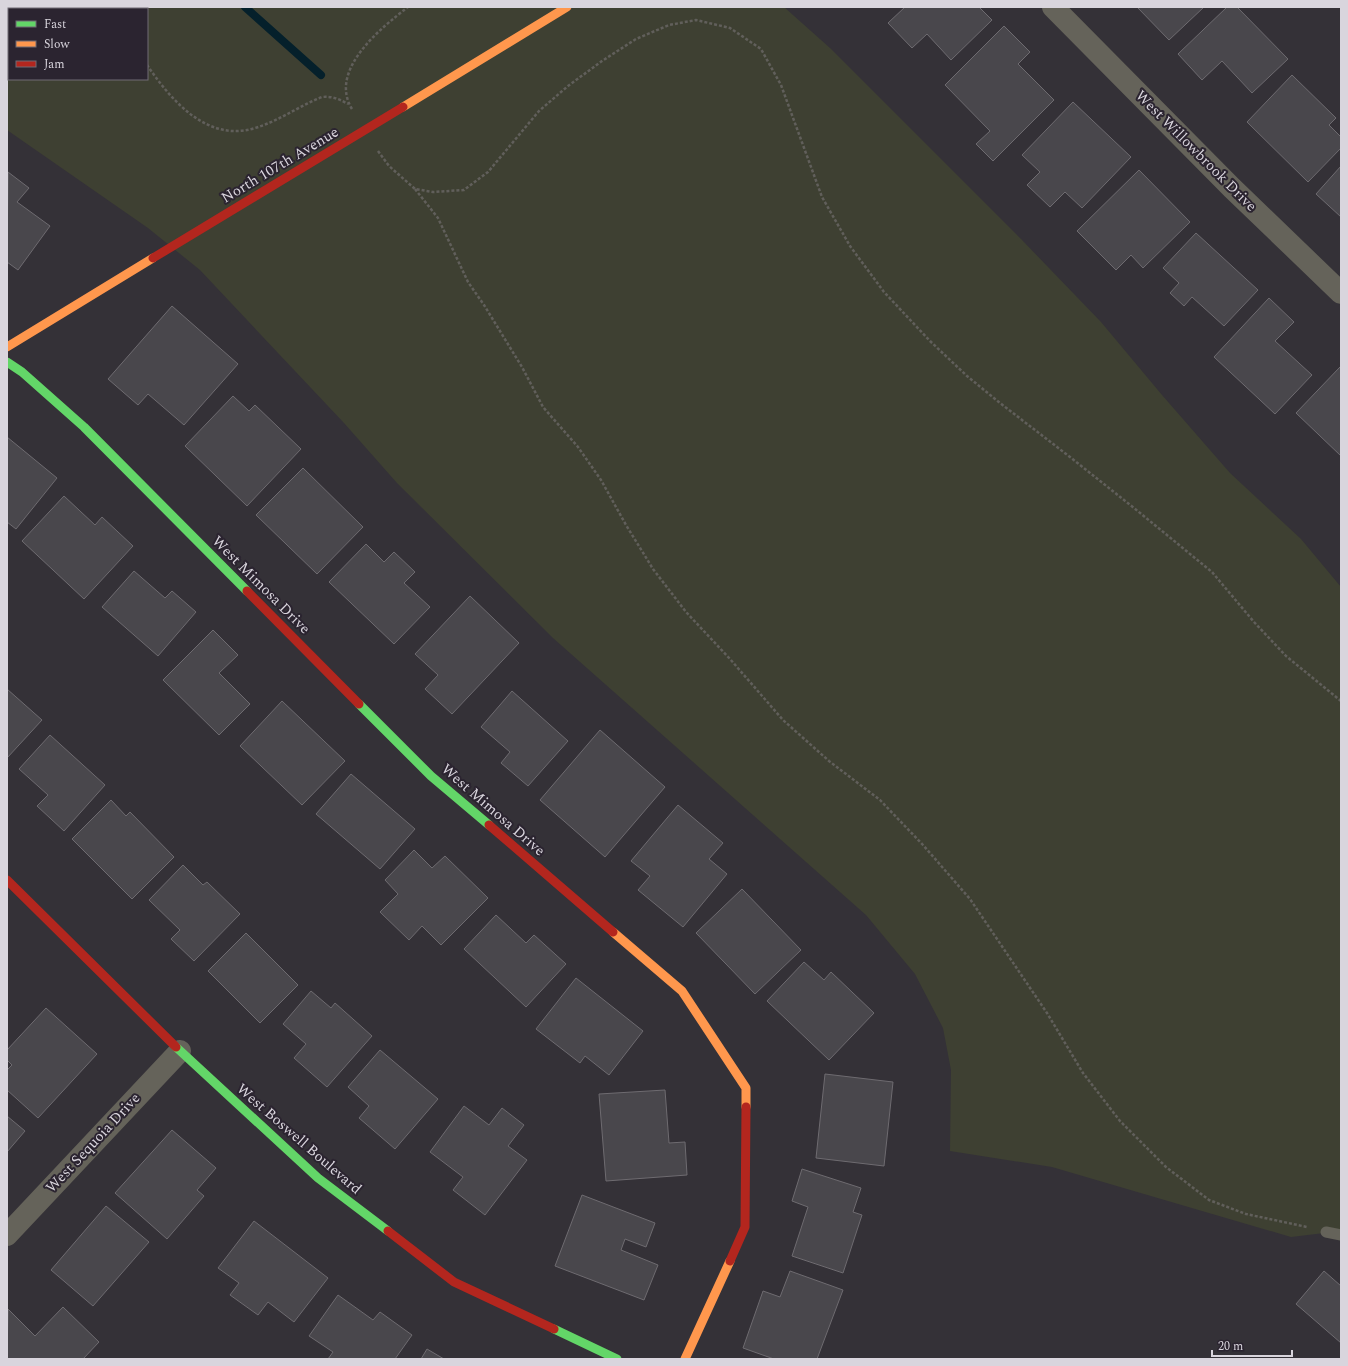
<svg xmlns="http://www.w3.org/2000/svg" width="1348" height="1366" font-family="Spectral,serif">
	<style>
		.green { fill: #3e4032; fill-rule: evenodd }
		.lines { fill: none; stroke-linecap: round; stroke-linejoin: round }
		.stream { stroke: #05202b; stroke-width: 8 }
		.building { fill: #49474c; stroke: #6e6b70 }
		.path { stroke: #615f5b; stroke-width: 2.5; stroke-dasharray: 3 2; stroke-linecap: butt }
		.lane { stroke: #65635a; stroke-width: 11 }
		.street { stroke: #65635a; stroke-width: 22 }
		.fast { stroke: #63d668; stroke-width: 9 }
		.slow { stroke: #ff974d; stroke-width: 9 }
		.jam { stroke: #b3261e; stroke-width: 9 }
		.labels { text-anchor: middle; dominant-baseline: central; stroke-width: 4; stroke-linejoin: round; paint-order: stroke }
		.street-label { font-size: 15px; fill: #d9d5dd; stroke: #2b2430 }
	</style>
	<rect width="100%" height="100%" fill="#343137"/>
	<!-- green -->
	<path class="green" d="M 7,7 L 784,7 L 830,48 L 1021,239 L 1101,322 L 1162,395 L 1230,473 L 1301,539 L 1341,587 L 1341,1231 L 1291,1237 L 1052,1167 L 950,1151 L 951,1070 L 943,1028 L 915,974 L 866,915 L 553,638 L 397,483 L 344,423 L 200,270 L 148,228 L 7,130 ZM 9,9 L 147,9 L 147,79 L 9,79 Z"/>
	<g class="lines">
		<!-- stream -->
		<polyline class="stream" points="245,7 321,75"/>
	</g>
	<!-- building -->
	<g class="building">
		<polygon points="905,7 979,7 992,20 951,60 927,34 912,48 888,23"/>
		<polygon points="1137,7 1204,7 1169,40"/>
		<polygon points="1227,7 1237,7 1288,59 1252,93 1222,61 1202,80 1178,54"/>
		<polygon points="1004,26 1030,52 1018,64 1054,100 993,161 976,144 990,131 945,85"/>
		<polygon points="1292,75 1336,118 1329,125 1341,137 1341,148 1308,182 1247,122"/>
		<polygon points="1073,102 1131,157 1082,208 1065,192 1050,207 1027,185 1040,172 1022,155"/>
		<polygon points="1341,166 1341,217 1316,194"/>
		<polygon points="1139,170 1190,222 1143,268 1131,255 1116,270 1077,231"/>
		<polygon points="8,172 29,188 17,202 50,226 18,270 7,262"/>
		<polygon points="1196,233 1258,290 1224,326 1192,297 1184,306 1170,293 1179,283 1163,268"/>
		<polygon points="1269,298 1294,322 1275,341 1312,375 1275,414 1214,357"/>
		<polygon points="172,306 238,364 184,425 148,394 138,405 108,379"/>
		<polygon points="1340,367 1341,367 1341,456 1296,413"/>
		<polygon points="233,396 249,411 255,405 301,449 247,506 185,446"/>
		<polygon points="7,437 57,478 16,529 7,522"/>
		<polygon points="303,468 363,527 317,574 256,515"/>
		<polygon points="64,496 95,525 102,517 133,546 84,599 22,541"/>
		<polygon points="366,544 384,562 394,552 415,572 404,583 430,607 394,644 329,582"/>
		<polygon points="134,571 165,598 172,591 196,612 158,656 102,607"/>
		<polygon points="470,596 519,643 452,714 425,689 438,675 415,654"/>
		<polygon points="213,630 238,655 219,673 250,704 219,735 163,680"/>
		<polygon points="7,689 42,720 7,758"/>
		<polygon points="512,691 568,741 528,786 501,763 510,752 481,727"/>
		<polygon points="282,701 345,761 302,805 240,746"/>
		<polygon points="600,730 665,787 605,857 540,800"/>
		<polygon points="50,735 105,785 64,831 37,806 48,795 19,769"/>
		<polygon points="351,774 415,829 380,869 316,814"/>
		<polygon points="111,800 126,816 130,812 174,857 132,899 72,839"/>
		<polygon points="678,805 723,843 709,859 727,874 683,927 638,890 650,876 631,861"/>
		<polygon points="414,850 432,868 445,856 488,898 441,945 422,926 409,940 380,912 398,894 385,880"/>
		<polygon points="183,865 203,885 207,882 240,914 194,961 171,939 180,930 149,900"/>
		<polygon points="742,889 801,950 755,994 696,933"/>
		<polygon points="496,915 526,943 534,935 566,964 526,1007 464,949"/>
		<polygon points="246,933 298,985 260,1023 208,971"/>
		<polygon points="804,962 824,980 831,972 874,1013 829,1060 767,1001"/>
		<polygon points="576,978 643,1031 609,1075 585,1056 580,1063 536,1029"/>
		<polygon points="311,991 331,1008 335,1003 372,1036 327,1087 294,1058 306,1044 283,1024"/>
		<polygon points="46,1008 97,1054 38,1118 7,1090 7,1070 12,1065 7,1060 7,1050"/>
		<polygon points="380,1050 438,1099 395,1149 359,1118 369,1106 348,1087"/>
		<polygon points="825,1074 893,1082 884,1166 816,1158"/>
		<polygon points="665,1090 669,1143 685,1142 687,1175 606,1181 599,1094"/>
		<polygon points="464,1106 489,1125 502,1108 524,1125 508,1146 527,1160 485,1215 453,1190 463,1177 430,1152"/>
		<polygon points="7,1116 25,1131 7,1152"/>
		<polygon points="172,1130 216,1168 197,1190 204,1196 167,1239 115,1193"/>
		<polygon points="802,1169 861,1188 853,1212 862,1215 843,1273 792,1256 808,1207 792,1201"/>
		<polygon points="582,1195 655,1223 646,1247 625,1239 621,1250 658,1265 644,1300 555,1266"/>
		<polygon points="106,1206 149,1242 93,1306 51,1270"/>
		<polygon points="254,1221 328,1278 294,1322 268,1302 258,1315 230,1295 239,1283 218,1268"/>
		<polygon points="790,1271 843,1290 817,1359 774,1359 743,1348 763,1291 780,1297"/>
		<polygon points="1324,1271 1341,1286 1341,1343 1296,1304"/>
		<polygon points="338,1295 373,1320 380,1312 412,1335 395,1359 328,1359 333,1352 309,1336"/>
		<polygon points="63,1307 99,1342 83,1359 7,1359 8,1309 35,1336"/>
		<polygon points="427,1349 444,1359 421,1359"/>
	</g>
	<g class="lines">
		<!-- path -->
		<g class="path">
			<polyline points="104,7 106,9"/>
			<path d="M 147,65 C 171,100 207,143 255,128 C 279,121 299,106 322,97 C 332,96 339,99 348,104"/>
			<path d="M 352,109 C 328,70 381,28 408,7"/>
			<polyline points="378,151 389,166 415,189 433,192 464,190 488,172 539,111 568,86 602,61 636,39 669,25 696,20 730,28 761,49 781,85 822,197 850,246 884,292 930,341 967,376 1000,403 1070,457 1134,508 1212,572 1254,622 1286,656 1341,701"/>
			<polyline points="415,189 438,218 468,282 484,305 522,367 543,407 578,447 601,480 626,525 653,569 686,612 730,659 783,720 829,761 880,800 923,845 970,899 1047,1013 1083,1073 1120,1121 1166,1167 1209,1200 1246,1214 1307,1227"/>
		</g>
		<!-- lane -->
		<polyline class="lane" points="1326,1232 1341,1235"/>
		<!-- street -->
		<g class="street">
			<polyline points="1053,7 1232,188 1341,293"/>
			<polyline points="7,1235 180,1051"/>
		</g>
		<!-- fast -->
		<g class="fast">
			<polyline points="7,362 22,372 84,427 247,591"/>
			<polyline points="359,704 431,776 489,825"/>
			<polyline points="176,1047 318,1178 388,1231"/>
			<polyline points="554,1329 617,1359"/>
		</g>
		<!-- slow -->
		<g class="slow">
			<polyline points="403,107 567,7"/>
			<polyline points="7,347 153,258"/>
			<polyline points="613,932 682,991 746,1088 746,1107"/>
			<polyline points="685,1359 730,1261"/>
		</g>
		<!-- jam -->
		<g class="jam">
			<polyline points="153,258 403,107"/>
			<polyline points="247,591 359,704"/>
			<polyline points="489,825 613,932"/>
			<polyline points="7,880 176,1047"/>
			<polyline points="388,1231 454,1282 554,1329"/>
			<polyline points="730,1261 745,1227 746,1107"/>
		</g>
	</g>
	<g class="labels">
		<!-- street labels -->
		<g class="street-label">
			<text transform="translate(1196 151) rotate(45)">West Willowbrook Drive</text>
			<text transform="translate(280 165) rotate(-31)">North 107th Avenue</text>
			<text transform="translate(261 585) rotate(45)">West Mimosa Drive</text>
			<text transform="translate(493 810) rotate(41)">West Mimosa Drive</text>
			<text transform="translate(299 1139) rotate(41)">West Boswell Boulevard</text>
			<text transform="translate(93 1143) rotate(-47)">West Sequoia Drive</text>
		</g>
	</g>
	<!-- border -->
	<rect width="1348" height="1366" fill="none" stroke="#d9d5dd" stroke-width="16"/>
	<!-- legend -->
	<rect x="8" y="8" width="140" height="72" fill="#2b2430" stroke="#716b75"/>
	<rect x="16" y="21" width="20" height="6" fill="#63d668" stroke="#716b75"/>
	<text x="44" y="28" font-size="12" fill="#d9d5dd">Fast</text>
	<rect x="16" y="41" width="20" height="6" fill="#ff974d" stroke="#716b75"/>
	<text x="44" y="48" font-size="12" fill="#d9d5dd">Slow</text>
	<rect x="16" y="61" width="20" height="6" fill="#b3261e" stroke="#716b75"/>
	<text x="44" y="68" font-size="12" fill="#d9d5dd">Jam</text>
	<!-- scale -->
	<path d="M1212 1350v6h80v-6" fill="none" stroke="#d9d5dd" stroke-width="2"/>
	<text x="1218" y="1350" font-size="12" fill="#d9d5dd" stroke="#2b2430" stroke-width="3" paint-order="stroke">20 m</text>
</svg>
